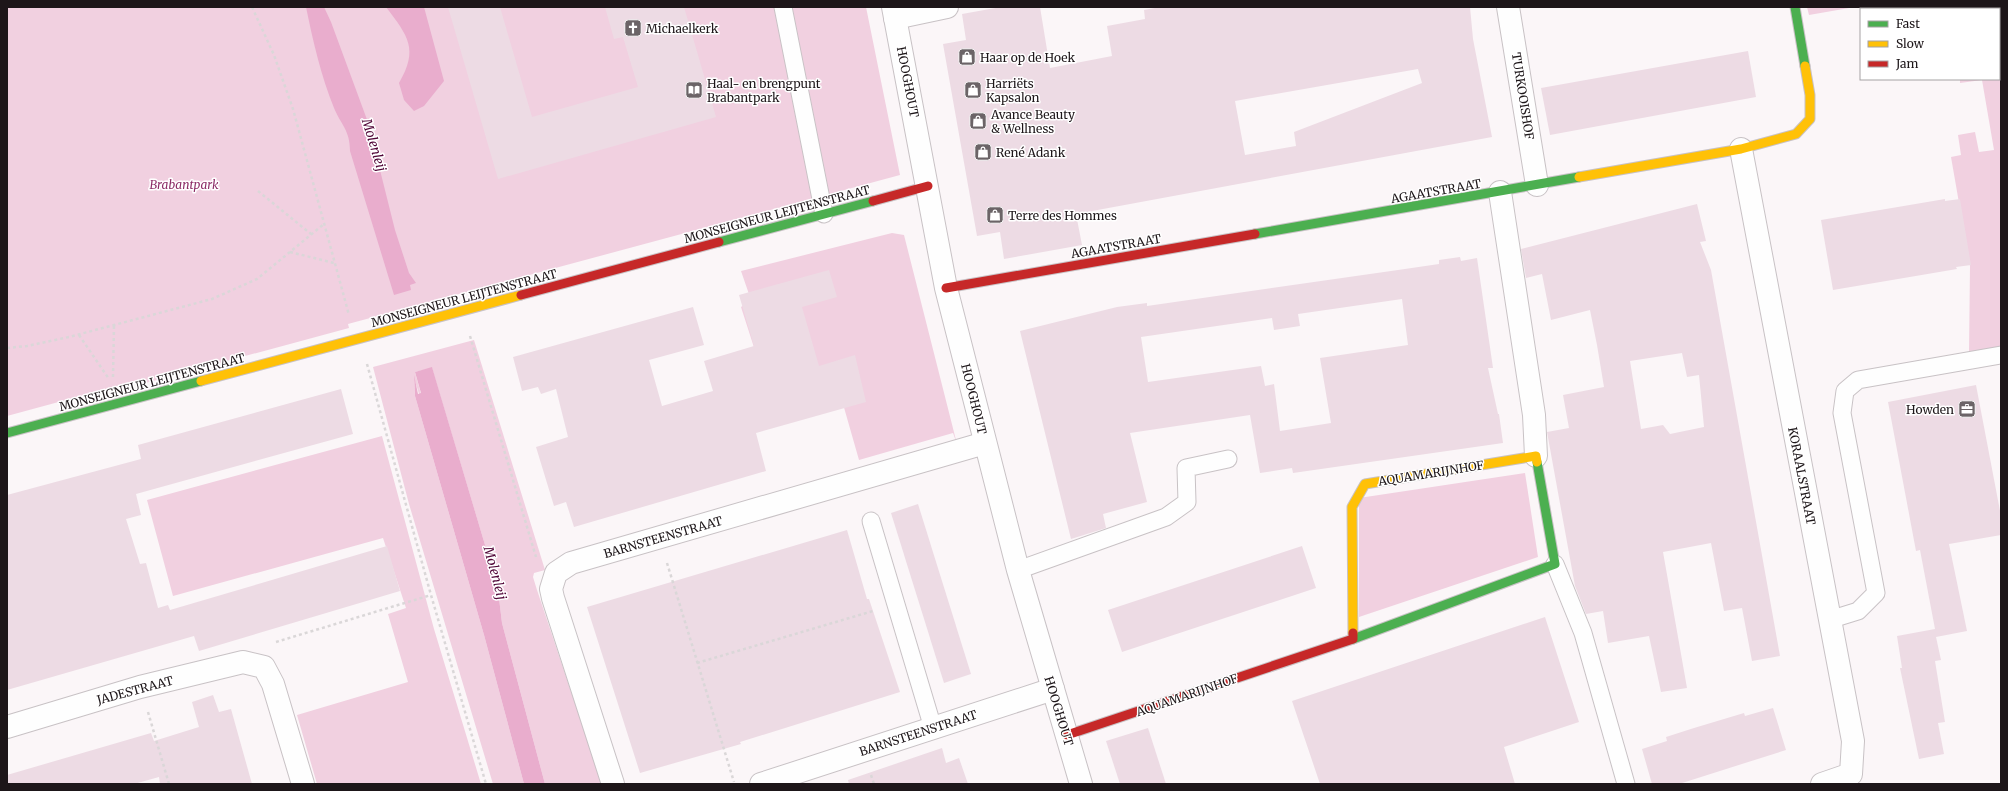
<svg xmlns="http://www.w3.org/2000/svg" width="2008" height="791" font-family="Merriweather,serif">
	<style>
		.green { fill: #f1d0e0 }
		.water { fill: #e9adcd }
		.building { fill: #eddbe4; fill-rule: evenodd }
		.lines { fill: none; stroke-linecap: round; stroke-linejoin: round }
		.lane-casing { stroke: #c8c2c5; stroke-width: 19 }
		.street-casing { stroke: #c8c2c5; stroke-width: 24 }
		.fast-casing { stroke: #c8c2c5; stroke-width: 11 }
		.slow-casing { stroke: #c8c2c5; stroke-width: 11 }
		.jam-casing { stroke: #c8c2c5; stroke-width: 11 }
		.path { stroke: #dad7d8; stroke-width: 2.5; stroke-dasharray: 3 3; stroke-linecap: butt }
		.lane { stroke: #fefefe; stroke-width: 17 }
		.street { stroke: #fefefe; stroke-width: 22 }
		.fast { stroke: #4caf50; stroke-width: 9 }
		.slow { stroke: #ffc107; stroke-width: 9 }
		.jam { stroke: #c62828; stroke-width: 9 }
		.labels { text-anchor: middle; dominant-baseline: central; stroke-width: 3; stroke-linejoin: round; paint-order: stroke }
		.poi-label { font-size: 12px; fill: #1d1619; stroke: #fff; text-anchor: start }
		.street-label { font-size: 12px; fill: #1d1619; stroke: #fff }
		.park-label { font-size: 12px; font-style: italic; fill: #8c2d67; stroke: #fff }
		.water-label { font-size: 13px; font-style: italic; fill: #500537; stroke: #fff }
	</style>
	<rect width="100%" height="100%" fill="#fbf6f8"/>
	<!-- green -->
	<g class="green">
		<polygon points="7,7 866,7 900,175 348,324 349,328 138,385 136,381 7,416"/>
		<polygon points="1807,7 1855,7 1809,15"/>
		<polygon points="1947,7 2001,7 2001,347 1969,352 1970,266 1951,157 1961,155 1958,135 1975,132 1979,152 1994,150 1982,80 1960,83 1960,79 1999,79 1999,9 1947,9"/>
		<polygon points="892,233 904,235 957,444 953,433 859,460 843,404 778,422 741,307 751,300 741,271"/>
		<polygon points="474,340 545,570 534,573 533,577 537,590 602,784 545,784 502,623 499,598 491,565 432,368 415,372 421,394 419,394 414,378 415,396 484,635 524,784 493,784 409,504 373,367"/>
		<polygon points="382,436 434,629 481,784 317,784 297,715 408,682 388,614 406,608 383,538 173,596 147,500"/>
		<polygon points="1525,473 1538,557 1359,617 1359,498"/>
	</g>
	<!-- water -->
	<g class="water">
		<path d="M 306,7 L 324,7 L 331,22 L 376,144 L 376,154 L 395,230 L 409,273 L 416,283 L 410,285 L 411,290 L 394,295 L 350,151 C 350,130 341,125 334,108 C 321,76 313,41 306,7 Z"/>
		<path d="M 386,7 L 424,7 L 444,81 L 424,106 L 414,111 L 404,100 L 399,83 C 419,49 408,36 386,7 Z"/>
		<polygon points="432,367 491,565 499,598 502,623 545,784 524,784 484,635 415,396 414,375 418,394 421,393 415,372"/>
	</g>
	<!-- building -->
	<g class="building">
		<polygon points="448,7 500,7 532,117 638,87 623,37 614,39 605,7 684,7 716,117 498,179"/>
		<path d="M 1001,7 L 1040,7 L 1050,68 L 1112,56 L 1107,26 L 1145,19 L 1144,10 L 1160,7 L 1470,7 L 1473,39 L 1492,137 L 1076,214 L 1082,245 L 1004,259 L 1000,232 L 977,236 L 943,44 L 966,40 L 962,14 ZM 1418,69 L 1422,83 L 1294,132 L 1296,146 L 1245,155 L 1235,101 Z"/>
		<polygon points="1748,51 1756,97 1550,135 1541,88"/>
		<polygon points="1945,199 1945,201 1960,199 1971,265 1956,267 1957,269 1833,290 1821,220"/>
		<path d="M 1697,204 L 1706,241 L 1700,242 L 1711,270 L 1780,656 L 1752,661 L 1742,608 L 1724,611 L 1711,543 L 1663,552 L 1687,688 L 1661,692 L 1649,636 L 1608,643 L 1603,611 L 1586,614 L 1575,586 L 1547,432 L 1569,428 L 1563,395 L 1604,387 L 1597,345 L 1590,310 L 1551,320 L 1542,274 L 1526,278 L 1521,249 ZM 1682,353 L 1687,377 L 1699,375 L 1704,427 L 1670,434 L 1663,425 L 1641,429 L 1630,361 Z"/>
		<path d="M 1460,257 L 1461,261 L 1477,258 L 1493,368 L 1488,368 L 1498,414 L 1499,414 L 1503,443 L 1293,473 L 1292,468 L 1260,473 L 1250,415 L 1130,433 L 1147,502 L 1103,514 L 1106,528 L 1071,539 L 1020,331 L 1117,307 L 1147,303 L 1147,306 L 1398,270 L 1439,264 L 1439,260 ZM 1402,299 L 1408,345 L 1320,358 L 1331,423 L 1280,431 L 1274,384 L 1265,386 L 1261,366 L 1148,382 L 1141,337 L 1272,318 L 1274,330 L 1300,326 L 1298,314 Z"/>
		<polygon points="829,270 837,297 802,307 819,366 855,355 866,402 756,433 766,471 574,527 566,502 554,506 536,447 568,437 556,389 541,394 538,387 522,391 513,357 693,307 704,345 649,360 662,406 713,391 704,361 754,346 739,295"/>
		<polygon points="1976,385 2001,516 2001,535 1949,544 1967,631 1936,637 1941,660 1935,661 1945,722 1938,723 1944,754 1919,759 1900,668 1902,668 1897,636 1935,629 1920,550 1916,551 1888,402"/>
		<polygon points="341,389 353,434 136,494 141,515 126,519 140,564 146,563 158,608 168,605 170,610 387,546 400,591 199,651 194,636 7,690 7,495 141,459 138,445"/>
		<polygon points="918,504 971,674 944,683 891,513"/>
		<polygon points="847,530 867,599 869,599 900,692 740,742 741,744 640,773 587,607"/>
		<polygon points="1302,546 1316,588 1122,652 1108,610"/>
		<polygon points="1545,617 1579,722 1504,747 1515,784 1320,784 1292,701"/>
		<polygon points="213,695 219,712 231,709 252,784 160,784 159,777 134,784 7,784 7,775 151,733 154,741 199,727 192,702"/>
		<polygon points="1773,708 1786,750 1679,784 1652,784 1642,749 1667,741 1666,737 1694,728 1744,713 1745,716"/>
		<polygon points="1148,728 1166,784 1120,784 1106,741"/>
		<polygon points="942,748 946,763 959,758 968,784 849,784 848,780"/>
	</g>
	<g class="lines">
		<defs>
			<g id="lane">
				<polyline points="783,7 824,214"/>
				<polyline points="871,521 933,728"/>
				<polyline points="1555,564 1583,633 1626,784"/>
				<polyline points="1018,570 1166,517 1187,502 1186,468 1228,459"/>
				<polyline points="1829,620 1858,611 1876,593 1842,413 1845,391 1858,380 2001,355"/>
			</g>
			<g id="street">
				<polyline points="893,7 946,288 1018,570 1081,784"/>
				<polyline points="1508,7 1537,185"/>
				<polyline points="895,18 947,7"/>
				<polyline points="1741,149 1853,741 1851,774 1822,784"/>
				<polyline points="1500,192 1534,415 1536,456"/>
				<polyline points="7,727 140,687 243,662 264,667 273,684 303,784"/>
				<polyline points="613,784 553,598 551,589 556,573 571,563 985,443"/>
				<polyline points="761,784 1053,689"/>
			</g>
			<g id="fast">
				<polyline points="1795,7 1805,66"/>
				<polyline points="1255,234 1579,177"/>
				<polyline points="719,242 873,201"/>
				<polyline points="7,433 201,381"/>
				<polyline points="1353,639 1555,564 1537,462"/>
			</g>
			<g id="slow">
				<polyline points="1579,177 1741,149 1796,134 1810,119 1810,95 1805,66"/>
				<polyline points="201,381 521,295"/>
				<polyline points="1353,633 1352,507 1365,484 1536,456 1537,462"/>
			</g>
			<g id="jam">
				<polyline points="873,201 928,186"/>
				<polyline points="946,288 1255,234"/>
				<polyline points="521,295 719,242"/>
				<polyline points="1067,735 1353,639 1353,633"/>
			</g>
		</defs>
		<!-- lane casing -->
		<use href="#lane" class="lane-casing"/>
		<!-- street casing -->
		<use href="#street" class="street-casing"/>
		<!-- fast casing -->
		<use href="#fast" class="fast-casing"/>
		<!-- slow casing -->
		<use href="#slow" class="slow-casing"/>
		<!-- jam casing -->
		<use href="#jam" class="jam-casing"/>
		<!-- path -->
		<g class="path">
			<polyline points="252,7 274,55 293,109 349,315"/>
			<polyline points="258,191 311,234"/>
			<polyline points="290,252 334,263"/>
			<polyline points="79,335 109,379"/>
			<polyline points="470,336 536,557"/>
			<polyline points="7,348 27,346 69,337 212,299 257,279 324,224"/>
			<polyline points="367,364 431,595 486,784"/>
			<polyline points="113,377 114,325"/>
			<polyline points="667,563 734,782"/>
			<polyline points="276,642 431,595"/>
			<polyline points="697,663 873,611"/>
			<polyline points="148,712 169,784"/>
			<polyline points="871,775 874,784"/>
		</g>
		<!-- lane -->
		<use href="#lane" class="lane"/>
		<!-- street -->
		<use href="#street" class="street"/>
		<!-- fast -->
		<use href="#fast" class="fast"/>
		<!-- slow -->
		<use href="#slow" class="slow"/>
		<!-- jam -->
		<use href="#jam" class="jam"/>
	</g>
	<!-- icons -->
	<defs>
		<symbol id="church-square" viewBox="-11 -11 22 22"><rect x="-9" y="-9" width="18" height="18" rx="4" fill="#6b6467" stroke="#fff"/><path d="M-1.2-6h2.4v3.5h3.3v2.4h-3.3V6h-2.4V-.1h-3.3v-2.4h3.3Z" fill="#fff"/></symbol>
		<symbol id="shop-square" viewBox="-11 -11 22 22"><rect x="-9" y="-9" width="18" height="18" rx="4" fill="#6b6467" stroke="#fff"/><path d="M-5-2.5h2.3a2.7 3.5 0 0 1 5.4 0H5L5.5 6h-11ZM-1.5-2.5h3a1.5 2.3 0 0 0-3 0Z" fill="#fff"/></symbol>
		<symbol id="library-square" viewBox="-11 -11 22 22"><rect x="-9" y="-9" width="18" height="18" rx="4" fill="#6b6467" stroke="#fff"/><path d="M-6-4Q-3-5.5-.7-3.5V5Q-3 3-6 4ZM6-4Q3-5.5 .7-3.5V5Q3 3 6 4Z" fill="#fff"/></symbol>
		<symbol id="office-square" viewBox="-11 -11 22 22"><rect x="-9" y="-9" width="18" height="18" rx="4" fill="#6b6467" stroke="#fff"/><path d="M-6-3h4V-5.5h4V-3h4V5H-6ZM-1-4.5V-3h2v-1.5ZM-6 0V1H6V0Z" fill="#fff"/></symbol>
	</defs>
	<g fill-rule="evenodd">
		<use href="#church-square" x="623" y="18" width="20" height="20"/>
		<use href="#shop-square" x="957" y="47" width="20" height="20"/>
		<use href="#library-square" x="684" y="80" width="20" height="20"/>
		<use href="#shop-square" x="963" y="80" width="20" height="20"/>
		<use href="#shop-square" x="968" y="111" width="20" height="20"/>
		<use href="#shop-square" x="973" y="142" width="20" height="20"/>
		<use href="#shop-square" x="985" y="205" width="20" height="20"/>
		<use href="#office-square" x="1957" y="399" width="20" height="20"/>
	</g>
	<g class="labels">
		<!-- poi labels -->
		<g class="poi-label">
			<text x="646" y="28">Michaelkerk</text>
			<text x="980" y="57">Haar op de Hoek</text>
			<text x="707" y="83">Haal- en brengpunt<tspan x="707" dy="14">Brabantpark</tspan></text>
			<text x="986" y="83">Harriëts<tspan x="986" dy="14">Kapsalon</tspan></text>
			<text x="991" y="114">Avance Beauty<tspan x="991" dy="14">&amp; Wellness</tspan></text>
			<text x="996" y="152">René Adank</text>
			<text x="1008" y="215">Terre des Hommes</text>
			<text x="1954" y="409" text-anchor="end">Howden</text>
		</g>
		<!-- street labels -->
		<g class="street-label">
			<text transform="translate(908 82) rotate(79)">HOOGHOUT</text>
			<text transform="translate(1523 96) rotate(81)">TURKOOISHOF</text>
			<text transform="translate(1436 191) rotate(-10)">AGAATSTRAAT</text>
			<text transform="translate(777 214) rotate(-15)">MONSEIGNEUR LEIJTENSTRAAT</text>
			<text transform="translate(1116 246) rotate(-10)">AGAATSTRAAT</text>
			<text transform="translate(464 298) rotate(-15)">MONSEIGNEUR LEIJTENSTRAAT</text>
			<text transform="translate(152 382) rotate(-15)">MONSEIGNEUR LEIJTENSTRAAT</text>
			<text transform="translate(974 399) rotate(76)">HOOGHOUT</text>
			<text transform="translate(1431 473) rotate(-9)">AQUAMARIJNHOF</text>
			<text transform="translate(1802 476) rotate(79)">KORAALSTRAAT</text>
			<text transform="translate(663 537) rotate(-16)">BARNSTEENSTRAAT</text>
			<text transform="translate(135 690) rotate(-15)">JADESTRAAT</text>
			<text transform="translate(1187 695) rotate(-19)">AQUAMARIJNHOF</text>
			<text transform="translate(1059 711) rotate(73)">HOOGHOUT</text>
			<text transform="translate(918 733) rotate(-18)">BARNSTEENSTRAAT</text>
		</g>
		<!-- park labels -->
		<g class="park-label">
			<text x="184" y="184">Brabantpark</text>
		</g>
		<!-- water labels -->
		<g class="water-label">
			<text transform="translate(374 145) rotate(73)">Molenleij</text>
			<text transform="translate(495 573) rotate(75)">Molenleij</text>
		</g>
	</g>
	<!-- border -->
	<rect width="2008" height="791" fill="none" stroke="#1d1619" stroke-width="16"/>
	<!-- legend -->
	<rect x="1860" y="8" width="140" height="72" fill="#ffffff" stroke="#a5a2a3"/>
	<rect x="1868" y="21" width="20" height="6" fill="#4caf50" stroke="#a5a2a3"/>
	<text x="1896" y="28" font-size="12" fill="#1d1619">Fast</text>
	<rect x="1868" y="41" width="20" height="6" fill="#ffc107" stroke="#a5a2a3"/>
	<text x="1896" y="48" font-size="12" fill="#1d1619">Slow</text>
	<rect x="1868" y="61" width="20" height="6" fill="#c62828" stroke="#a5a2a3"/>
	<text x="1896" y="68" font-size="12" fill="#1d1619">Jam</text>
</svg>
